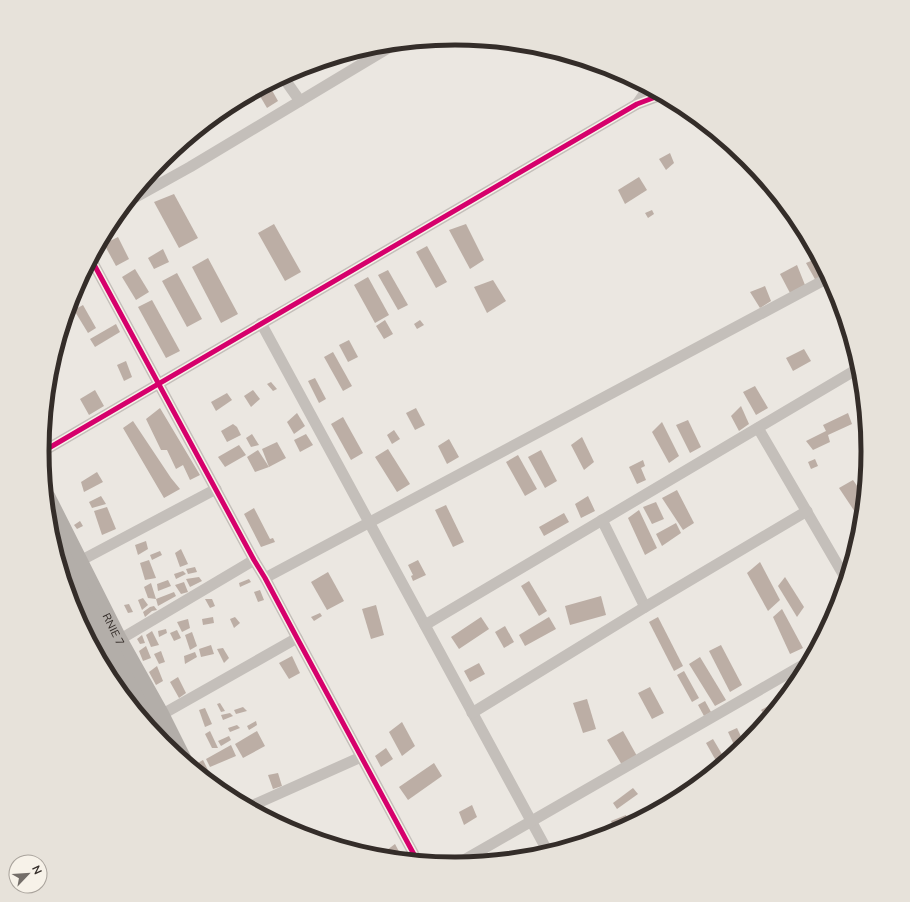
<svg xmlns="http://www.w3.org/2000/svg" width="910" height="902" font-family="Mulish,sans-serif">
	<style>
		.building { fill: #bcaea5 }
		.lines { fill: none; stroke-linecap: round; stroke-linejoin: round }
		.minor { stroke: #c4bfba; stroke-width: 11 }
		.primary { stroke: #b3aea9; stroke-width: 17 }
		.cycleway-casing { stroke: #f7f2e9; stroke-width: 8 }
		.cycleway { stroke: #d6006c; stroke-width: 5 }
		.labels { text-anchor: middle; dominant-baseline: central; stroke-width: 4; stroke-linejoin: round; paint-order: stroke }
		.street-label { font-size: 11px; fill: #342d29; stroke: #f7f2e9 }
		.rim { fill: none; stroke: #342d29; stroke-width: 5 }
	</style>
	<rect width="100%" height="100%" fill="#ebe7e1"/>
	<!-- building -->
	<g class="building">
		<polygon points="269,85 278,101 267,108 257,91"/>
		<polygon points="670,153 674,163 666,170 659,159"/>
		<polygon points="639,177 647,190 625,204 618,190"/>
		<polygon points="174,194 198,238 179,248 154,202"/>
		<polygon points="652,210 654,214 648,218 645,213"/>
		<polygon points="274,224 301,272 285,281 258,233"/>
		<polygon points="466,224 484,260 470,269 449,230"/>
		<polygon points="118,237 129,259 116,266 104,244"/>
		<polygon points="427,246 447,282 436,288 416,252"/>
		<polygon points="163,249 169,262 154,269 148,258"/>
		<polygon points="208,258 238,314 221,323 192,267"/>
		<polygon points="818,258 827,274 816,281 806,263"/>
		<polygon points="797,265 805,285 790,293 780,274"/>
		<polygon points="135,269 149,292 136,300 122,277"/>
		<polygon points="388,270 408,305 398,310 378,275"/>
		<polygon points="177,273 202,319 187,327 162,281"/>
		<polygon points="368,277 389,315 375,323 354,285"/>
		<polygon points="493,280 506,301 487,313 474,287"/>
		<polygon points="765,286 771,301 760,308 750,292"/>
		<polygon points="152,300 180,351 166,358 138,307"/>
		<polygon points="83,305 96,328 88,333 74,310"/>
		<polygon points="385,320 393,334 384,339 376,326"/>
		<polygon points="420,320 424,325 417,329 414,324"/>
		<polygon points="116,324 120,332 95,347 90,339"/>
		<polygon points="349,340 358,357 348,362 339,345"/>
		<polygon points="804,349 811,361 793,371 786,358"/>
		<polygon points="333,352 352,386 343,391 324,357"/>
		<polygon points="126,361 132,377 124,381 117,365"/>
		<polygon points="315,378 326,399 319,403 308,381"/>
		<polygon points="271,382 277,389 273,391 267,384"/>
		<polygon points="755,386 768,408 756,415 743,392"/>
		<polygon points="95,390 104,406 89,415 80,399"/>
		<polygon points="253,390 260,399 251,407 244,396"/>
		<polygon points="227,393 232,400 216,411 211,402"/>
		<polygon points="741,406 749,424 739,431 731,416"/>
		<polygon points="160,408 200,475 190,480 183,465 176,469 167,450 161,450 146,419"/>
		<polygon points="416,408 425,425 415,430 406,413"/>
		<polygon points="297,413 305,426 294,434 287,422"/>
		<polygon points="848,413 852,424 828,435 830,442 813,450 806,441 826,431 823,425"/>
		<polygon points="343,417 363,453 351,460 331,424"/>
		<polygon points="688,420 701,447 690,453 676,425"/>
		<polygon points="133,421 171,478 180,489 164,498 123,428"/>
		<polygon points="662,422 679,456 669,463 652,432"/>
		<polygon points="865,423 866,429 862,431 859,426"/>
		<polygon points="233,424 237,427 241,435 227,442 221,431"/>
		<polygon points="394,430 400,439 392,444 387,435"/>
		<polygon points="252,434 259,445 251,447 246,438"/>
		<polygon points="306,434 313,445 300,452 294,440"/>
		<polygon points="582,437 594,462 584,470 571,445"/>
		<polygon points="449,439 459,457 447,464 438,446"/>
		<polygon points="277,442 286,458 269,467 262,449"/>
		<polygon points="239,445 246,455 225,467 218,457"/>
		<polygon points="388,449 410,484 397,492 375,457"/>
		<polygon points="258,450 269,467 255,472 247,457"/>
		<polygon points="541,450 557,481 545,488 528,457"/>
		<polygon points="518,455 537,489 525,496 506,462"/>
		<polygon points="815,459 818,466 811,469 808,462"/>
		<polygon points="643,460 645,466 641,468 646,480 637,484 629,467"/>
		<polygon points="97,472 103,482 84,492 81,482"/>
		<polygon points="853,480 864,496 862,515 859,518 839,488"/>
		<polygon points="677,490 694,523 683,530 662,498"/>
		<polygon points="101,496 106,504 92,508 89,502"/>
		<polygon points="588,496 595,511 581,518 575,504"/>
		<polygon points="656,502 664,519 652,524 643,507"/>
		<polygon points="446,505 464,542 453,547 435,510"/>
		<polygon points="107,507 116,529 102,535 94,511"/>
		<polygon points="254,508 270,539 273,538 275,542 261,547 244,514"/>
		<polygon points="639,510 657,548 645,555 628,518"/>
		<polygon points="564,513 569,522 544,536 539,527"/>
		<polygon points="80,521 83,526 77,529 74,525"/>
		<polygon points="676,523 681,533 662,546 656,534"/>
		<polygon points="146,541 148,549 138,555 135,545"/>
		<polygon points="181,549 188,564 180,567 175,553"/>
		<polygon points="160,551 162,555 152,560 150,555"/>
		<polygon points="149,560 156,578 145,580 140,563"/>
		<polygon points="418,560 426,575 413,581 411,576 413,575 408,565"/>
		<polygon points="760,562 780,600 768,611 747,573"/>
		<polygon points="195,567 197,572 188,574 186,569"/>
		<polygon points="183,571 186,574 176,579 174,574"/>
		<polygon points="328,572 344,601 327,610 311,582"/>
		<polygon points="199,577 202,581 190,587 186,579"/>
		<polygon points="785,577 804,607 797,617 778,586"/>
		<polygon points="249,579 251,582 240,587 239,583"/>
		<polygon points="168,580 171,586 158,591 157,584"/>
		<polygon points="529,581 547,611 539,616 521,586"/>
		<polygon points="184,582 188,592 181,594 175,585"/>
		<polygon points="151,583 156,599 148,598 144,587"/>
		<polygon points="260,590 264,600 258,602 254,592"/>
		<polygon points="174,592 176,596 158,606 156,599"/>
		<polygon points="601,596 606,615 570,625 565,606"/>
		<polygon points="143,598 148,605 142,610 138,600"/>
		<polygon points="205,599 212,599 215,606 210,608"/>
		<polygon points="129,604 133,612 128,613 124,605"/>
		<polygon points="376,605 384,635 371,639 362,609"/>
		<polygon points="154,606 157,610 152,611 145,617 143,612 150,607"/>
		<polygon points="782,609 803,648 790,654 773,617"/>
		<polygon points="320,613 322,616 314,621 311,617"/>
		<polygon points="213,617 214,623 203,625 202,619"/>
		<polygon points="235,617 240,623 234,628 230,619"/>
		<polygon points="481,617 489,629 459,649 451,637"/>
		<polygon points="549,617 556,629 525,646 519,635"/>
		<polygon points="658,617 683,666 674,671 649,622"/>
		<polygon points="188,619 190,628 182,632 177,622"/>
		<polygon points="505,626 514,642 504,648 495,632"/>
		<polygon points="166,629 167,633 159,637 158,631"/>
		<polygon points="177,630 181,638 174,641 170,633"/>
		<polygon points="152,631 159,645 151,647 146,635"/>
		<polygon points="192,632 197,646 190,650 185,635"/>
		<polygon points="142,635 145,643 140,644 137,639"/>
		<polygon points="211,645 214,654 201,657 199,649"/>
		<polygon points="721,645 742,685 730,692 709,651"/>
		<polygon points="146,646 151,658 143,661 139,651"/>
		<polygon points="223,648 229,658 224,663 217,649"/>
		<polygon points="161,651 165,662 159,664 154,654"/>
		<polygon points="195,652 197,657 185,664 184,656"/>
		<polygon points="292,656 300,673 289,679 279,663"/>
		<polygon points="700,657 726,700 715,706 689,664"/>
		<polygon points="479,663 485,674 470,682 464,671"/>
		<polygon points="157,666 163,681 156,685 149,672"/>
		<polygon points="684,671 699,698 692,702 677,675"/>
		<polygon points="178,677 186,693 179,698 170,682"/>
		<polygon points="650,687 664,713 652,719 638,693"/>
		<polygon points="587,699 596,729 583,733 573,703"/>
		<polygon points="705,701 711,712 704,716 698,705"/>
		<polygon points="775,702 778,705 767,718 761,710"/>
		<polygon points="220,703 225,711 221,712 217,704"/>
		<polygon points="243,707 247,711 236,714 234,710"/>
		<polygon points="205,708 212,724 205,727 199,710"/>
		<polygon points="230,713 233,716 223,720 221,715"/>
		<polygon points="256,721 257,725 249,730 247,726"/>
		<polygon points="402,722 415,746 402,756 389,732"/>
		<polygon points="237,725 240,728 230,732 228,728"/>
		<polygon points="737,728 745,745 737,751 728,732"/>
		<polygon points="210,731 218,748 212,748 205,734"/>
		<polygon points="257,731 265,746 243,758 235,744"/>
		<polygon points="623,731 637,756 622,765 607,740"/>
		<polygon points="229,736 231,740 221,746 218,741"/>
		<polygon points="713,739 726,761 719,766 706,743"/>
		<polygon points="231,745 236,756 210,767 206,759"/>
		<polygon points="386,748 393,759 381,767 375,756"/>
		<polygon points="203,760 209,772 203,776 196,764"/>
		<polygon points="434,763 442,776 408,800 399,787"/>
		<polygon points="278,773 282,786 273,789 268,775"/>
		<polygon points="633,788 638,794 617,809 613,803"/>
		<polygon points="472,805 477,817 464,825 459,812"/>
		<polygon points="626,815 629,824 615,831 611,821"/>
		<polygon points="395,844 403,859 385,857 383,853"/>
	</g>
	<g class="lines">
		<!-- minor -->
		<g class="minor">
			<polyline points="283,77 300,101"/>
			<polyline points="637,104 648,88"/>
			<polyline points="127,202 190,167 395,44"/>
			<polyline points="91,259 254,560 265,578 297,638 417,860"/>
			<polyline points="261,323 548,852"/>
			<polyline points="758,428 846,579"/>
			<polyline points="42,452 637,104 661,95"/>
			<polyline points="602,520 645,607"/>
			<polyline points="80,561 216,489"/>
			<polyline points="265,578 828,278"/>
			<polyline points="425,625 859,368"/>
			<polyline points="119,640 254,560"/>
			<polyline points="472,713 645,607 807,511"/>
			<polyline points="161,715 297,638"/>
			<polyline points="249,807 361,757"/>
			<polyline points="457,864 808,662"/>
		</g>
		<!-- primary -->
		<g class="primary">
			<path id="s1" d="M 47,497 L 119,640 L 161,715 L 183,759"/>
			<polyline points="50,531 152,730"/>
		</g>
		<defs>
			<g id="cycleway">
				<polyline points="91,259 254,560 265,578 297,638 417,860"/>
				<polyline points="42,452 637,104 661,95"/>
			</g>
		</defs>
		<!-- cycleway casing -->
		<use href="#cycleway" class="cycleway-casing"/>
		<!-- cycleway -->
		<use href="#cycleway" class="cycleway"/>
	</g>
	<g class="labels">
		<!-- street labels -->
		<g class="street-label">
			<text stroke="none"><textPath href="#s1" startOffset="148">RNIE 7</textPath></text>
		</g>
	</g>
	<!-- crop -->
	<path d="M0 0H910V902H0ZM49 451a406 406 0 1 1 812 0a406 406 0 1 1-812 0Z" fill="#e7e2da" fill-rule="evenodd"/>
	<path class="rim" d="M49 451a406 406 0 1 1 812 0a406 406 0 1 1-812 0Z"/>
	<!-- north arrow -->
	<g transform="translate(28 874) rotate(65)"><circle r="19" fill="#f7f2e9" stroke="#a9a39c"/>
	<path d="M0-3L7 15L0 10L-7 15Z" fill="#746e69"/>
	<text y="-6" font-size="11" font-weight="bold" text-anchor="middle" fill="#342d29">N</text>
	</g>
</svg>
